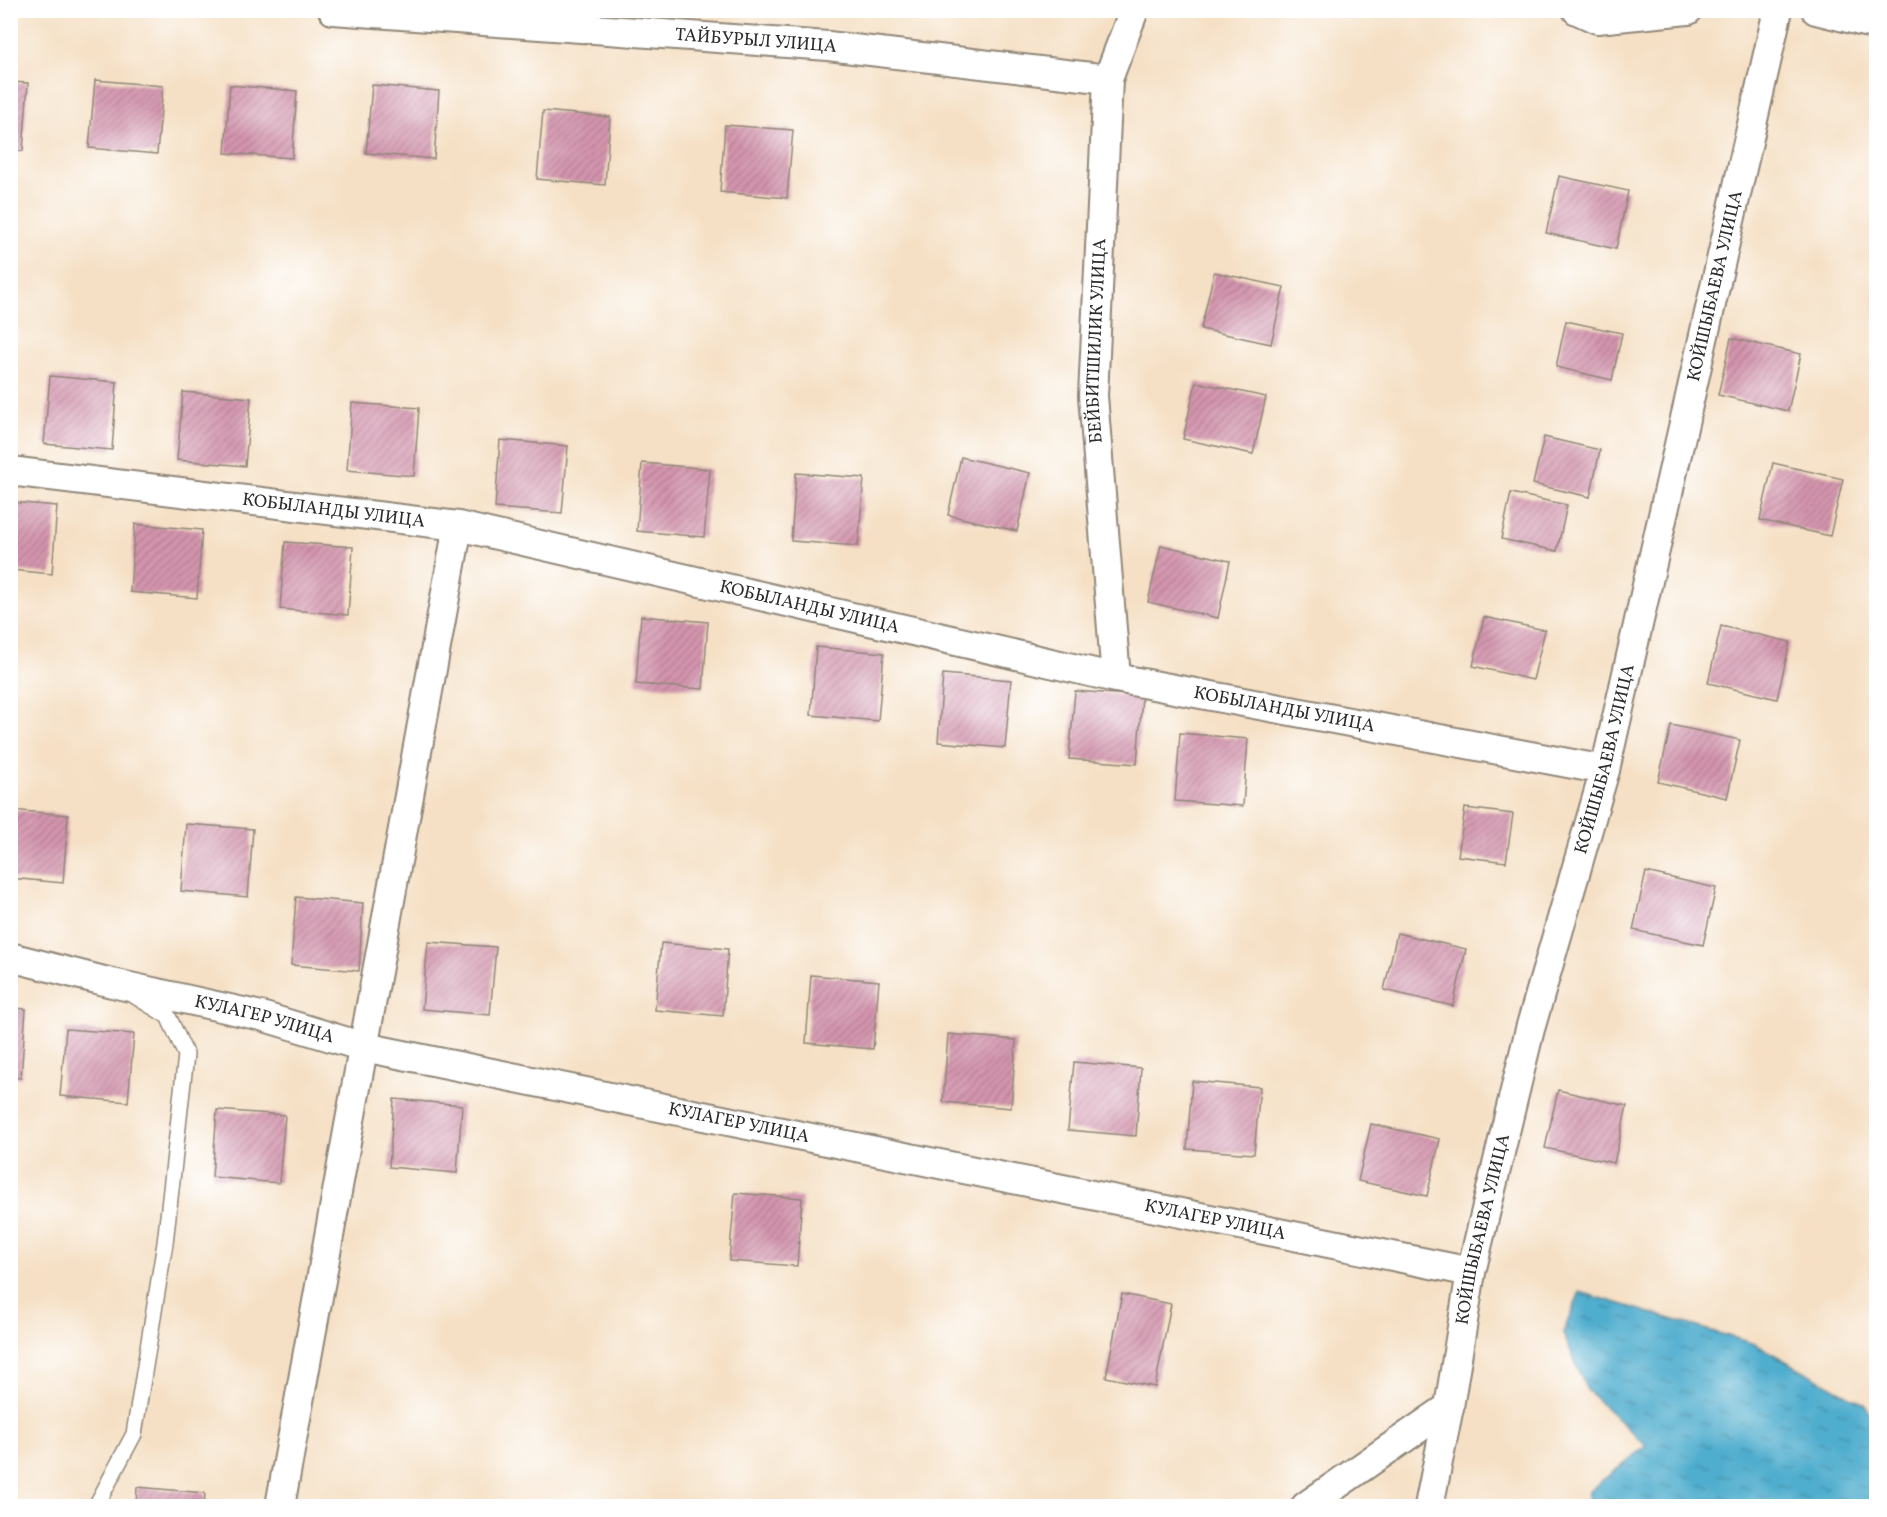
<svg xmlns="http://www.w3.org/2000/svg" width="1887" height="1517" font-family="Vollkorn,serif">
	<style>
		.water { fill: url(#water-ripples); stroke: #3d6c7c; stroke-width: 1.5 }
		.building { fill: url(#building-hatch) }
		.lines { fill: none; stroke-linecap: round; stroke-linejoin: round }
		.service-casing { stroke: #908678; stroke-width: 18 }
		.minor-casing { stroke: #908678; stroke-width: 32 }
		.service { stroke: #fff; stroke-width: 15 }
		.minor { stroke: #fff; stroke-width: 28 }
		.labels { text-anchor: middle; dominant-baseline: central; stroke-width: 4.5; stroke-linejoin: round; paint-order: stroke }
		.street-label { font-size: 18px; fill: #2b2b2b; stroke: #fff }
	</style>
	<defs>
		<pattern id="water-ripples" width="26" height="14" patternUnits="userSpaceOnUse" patternTransform="scale(1.5)"><rect width="26" height="14" fill="#4fadce"/><path d="M2 4q2-2 4 0t4 0M15 11q2-2 4 0t4 0" fill="none" stroke="#428da7"/></pattern>
		<pattern id="building-hatch" width="6" height="6" patternUnits="userSpaceOnUse" patternTransform="scale(1.5)"><rect width="6" height="6" fill="#d495ae"/><path d="M-1 1l2-2M0 6l6-6M5 7l2-2" fill="none" stroke="#ac7a8e"/></pattern>
	</defs>
	<rect width="100%" height="100%" fill="#fff"/>
	<filter id="ink" filterUnits="userSpaceOnUse"><feTurbulence type="fractalNoise" baseFrequency=".0167" numOctaves="2"/><feDisplacementMap in="SourceGraphic" scale="12" xChannelSelector="R" yChannelSelector="G"/><feConvolveMatrix kernelMatrix="1 2 1 2 8 2 1 2 1" color-interpolation-filters="sRGB"/></filter>
	<filter id="wash" filterUnits="userSpaceOnUse"><feTurbulence type="fractalNoise" baseFrequency=".008" numOctaves="4" result="noise"/><feDisplacementMap in="SourceGraphic" scale="24" xChannelSelector="R" yChannelSelector="G"/><feGaussianBlur stdDeviation="1.35" result="paint"/><feColorMatrix in="noise" values="0 0 0 0 0 0 0 0 0 0 0 0 0 0 0 0 0 1.4 0 .05"/><feComposite in="paint" operator="in"/></filter>
	<g filter="url(#wash)">
		<rect width="100%" height="100%" fill="#f5e0c5"/>
		<!-- water -->
		<polygon class="water" points="1580,1292 1755,1344 1865,1404 1876,1424 1876,1506 1588,1506 1589,1491 1646,1446 1587,1390 1563,1333"/>
		<g id="blocks">
			<!-- building -->
			<g class="building">
				<polygon points="95,80 163,86 157,154 89,148"/>
				<polygon points="10,82 28,83 23,151 10,150"/>
				<polygon points="230,85 297,91 292,158 225,153"/>
				<polygon points="372,85 439,91 434,159 366,153"/>
				<polygon points="543,111 610,117 605,185 537,179"/>
				<polygon points="725,125 793,130 787,198 720,192"/>
				<polygon points="1559,176 1628,191 1616,249 1546,233"/>
				<polygon points="1214,272 1284,287 1271,344 1201,329"/>
				<polygon points="1566,321 1622,333 1612,380 1556,367"/>
				<polygon points="1731,338 1801,354 1788,411 1718,395"/>
				<polygon points="50,376 117,382 112,450 44,444"/>
				<polygon points="1196,382 1266,397 1253,454 1183,439"/>
				<polygon points="183,392 251,398 245,466 177,460"/>
				<polygon points="352,403 419,408 414,476 347,470"/>
				<polygon points="1544,437 1600,450 1590,497 1533,484"/>
				<polygon points="500,440 568,446 562,513 495,508"/>
				<polygon points="961,457 1030,473 1017,531 948,515"/>
				<polygon points="642,463 710,469 704,537 637,531"/>
				<polygon points="1773,463 1843,479 1830,536 1760,520"/>
				<polygon points="796,473 864,478 858,546 791,541"/>
				<polygon points="1511,493 1567,505 1557,551 1501,539"/>
				<polygon points="10,502 57,506 52,574 10,570"/>
				<polygon points="135,524 202,530 197,598 130,592"/>
				<polygon points="285,542 353,547 348,615 280,609"/>
				<polygon points="1161,545 1230,561 1218,618 1148,602"/>
				<polygon points="641,616 708,622 703,689 636,684"/>
				<polygon points="1484,617 1545,630 1533,680 1473,666"/>
				<polygon points="1721,626 1790,642 1777,699 1708,683"/>
				<polygon points="816,647 884,653 878,721 811,715"/>
				<polygon points="943,674 1011,680 1005,748 938,742"/>
				<polygon points="1075,691 1142,696 1137,764 1069,759"/>
				<polygon points="1671,725 1740,740 1727,798 1658,782"/>
				<polygon points="1180,733 1248,739 1243,806 1175,801"/>
				<polygon points="1465,808 1513,814 1506,862 1458,856"/>
				<polygon points="10,810 68,815 63,883 10,878"/>
				<polygon points="186,824 253,829 248,897 181,891"/>
				<polygon points="1646,872 1716,888 1703,945 1633,930"/>
				<polygon points="296,897 363,903 359,971 291,965"/>
				<polygon points="1397,933 1466,949 1453,1006 1384,990"/>
				<polygon points="428,942 496,947 490,1015 422,1009"/>
				<polygon points="661,943 728,949 723,1016 655,1010"/>
				<polygon points="811,975 879,981 873,1049 806,1043"/>
				<polygon points="10,1008 26,1009 21,1078 10,1077"/>
				<polygon points="66,1029 134,1034 128,1102 60,1096"/>
				<polygon points="948,1034 1016,1040 1011,1108 943,1102"/>
				<polygon points="1074,1062 1141,1068 1136,1136 1068,1130"/>
				<polygon points="1192,1081 1260,1087 1254,1154 1187,1149"/>
				<polygon points="1558,1090 1627,1106 1614,1163 1545,1148"/>
				<polygon points="394,1099 462,1105 457,1173 389,1167"/>
				<polygon points="217,1110 285,1115 279,1183 212,1177"/>
				<polygon points="1371,1124 1440,1139 1427,1196 1358,1181"/>
				<polygon points="735,1193 802,1198 797,1266 729,1261"/>
				<polygon points="1122,1294 1171,1304 1155,1387 1106,1377"/>
				<polygon points="137,1487 205,1493 204,1506 136,1506"/>
			</g>
		</g>
	</g>
	<g filter="url(#ink)">
		<use href="#blocks" fill-opacity="0" stroke="#908678" stroke-width="1.5"/>
		<g class="lines">
			<defs>
				<polyline id="service" points="96,1506 134,1434 165,1243 186,1055 168,1016 135,996"/>
				<g id="minor">
					<path id="s1" d="M 333,10 L 828,46 L 1108,79"/>
					<polyline points="1577,10 1597,19 1688,10"/>
					<polyline points="1816,10 1876,25"/>
					<path id="s2" d="M 10,471 L 458,526 L 1116,678 L 1605,770"/>
					<path id="s3" d="M 1116,678 L 1093,396 L 1108,79 L 1134,10"/>
					<path id="s4" d="M 10,957 L 112,983 L 261,1016 L 364,1047 L 1471,1272"/>
					<polyline points="280,1506 458,526"/>
					<polyline points="1306,1506 1449,1407"/>
					<path id="s5" d="M 1429,1506 L 1449,1407 L 1471,1272 L 1530,1029 L 1605,770 L 1778,10"/>
				</g>
			</defs>
			<!-- service casing -->
			<use href="#service" class="service-casing"/>
			<!-- minor casing -->
			<use href="#minor" class="minor-casing"/>
			<!-- service -->
			<use href="#service" class="service"/>
			<!-- minor -->
			<use href="#minor" class="minor"/>
		</g>
	</g>
	<g class="labels">
		<!-- street labels -->
		<g class="street-label">
			<text stroke="none"><textPath href="#s1" startOffset="424">ТАЙБУРЫЛ УЛИЦА</textPath></text>
			<text stroke="none"><textPath href="#s5" startOffset="1254">КОЙШЫБАЕВА УЛИЦА</textPath></text>
			<text stroke="none"><textPath href="#s3" startOffset="338">БЕЙБИТШИЛИК УЛИЦА</textPath></text>
			<text stroke="none"><textPath href="#s2" startOffset="326">КОБЫЛАНДЫ УЛИЦА</textPath></text>
			<text stroke="none"><textPath href="#s2" startOffset="812">КОБЫЛАНДЫ УЛИЦА</textPath></text>
			<text stroke="none"><textPath href="#s2" startOffset="1298">КОБЫЛАНДЫ УЛИЦА</textPath></text>
			<text stroke="none"><textPath href="#s5" startOffset="768">КОЙШЫБАЕВА УЛИЦА</textPath></text>
			<text stroke="none"><textPath href="#s4" startOffset="262">КУЛАГЕР УЛИЦА</textPath></text>
			<text stroke="none"><textPath href="#s4" startOffset="748">КУЛАГЕР УЛИЦА</textPath></text>
			<text stroke="none"><textPath href="#s4" startOffset="1234">КУЛАГЕР УЛИЦА</textPath></text>
			<text stroke="none"><textPath href="#s5" startOffset="282">КОЙШЫБАЕВА УЛИЦА</textPath></text>
		</g>
	</g>
	<!-- margin -->
	<rect width="1887" height="1517" fill="none" stroke="#fff" stroke-width="36"/>
</svg>
